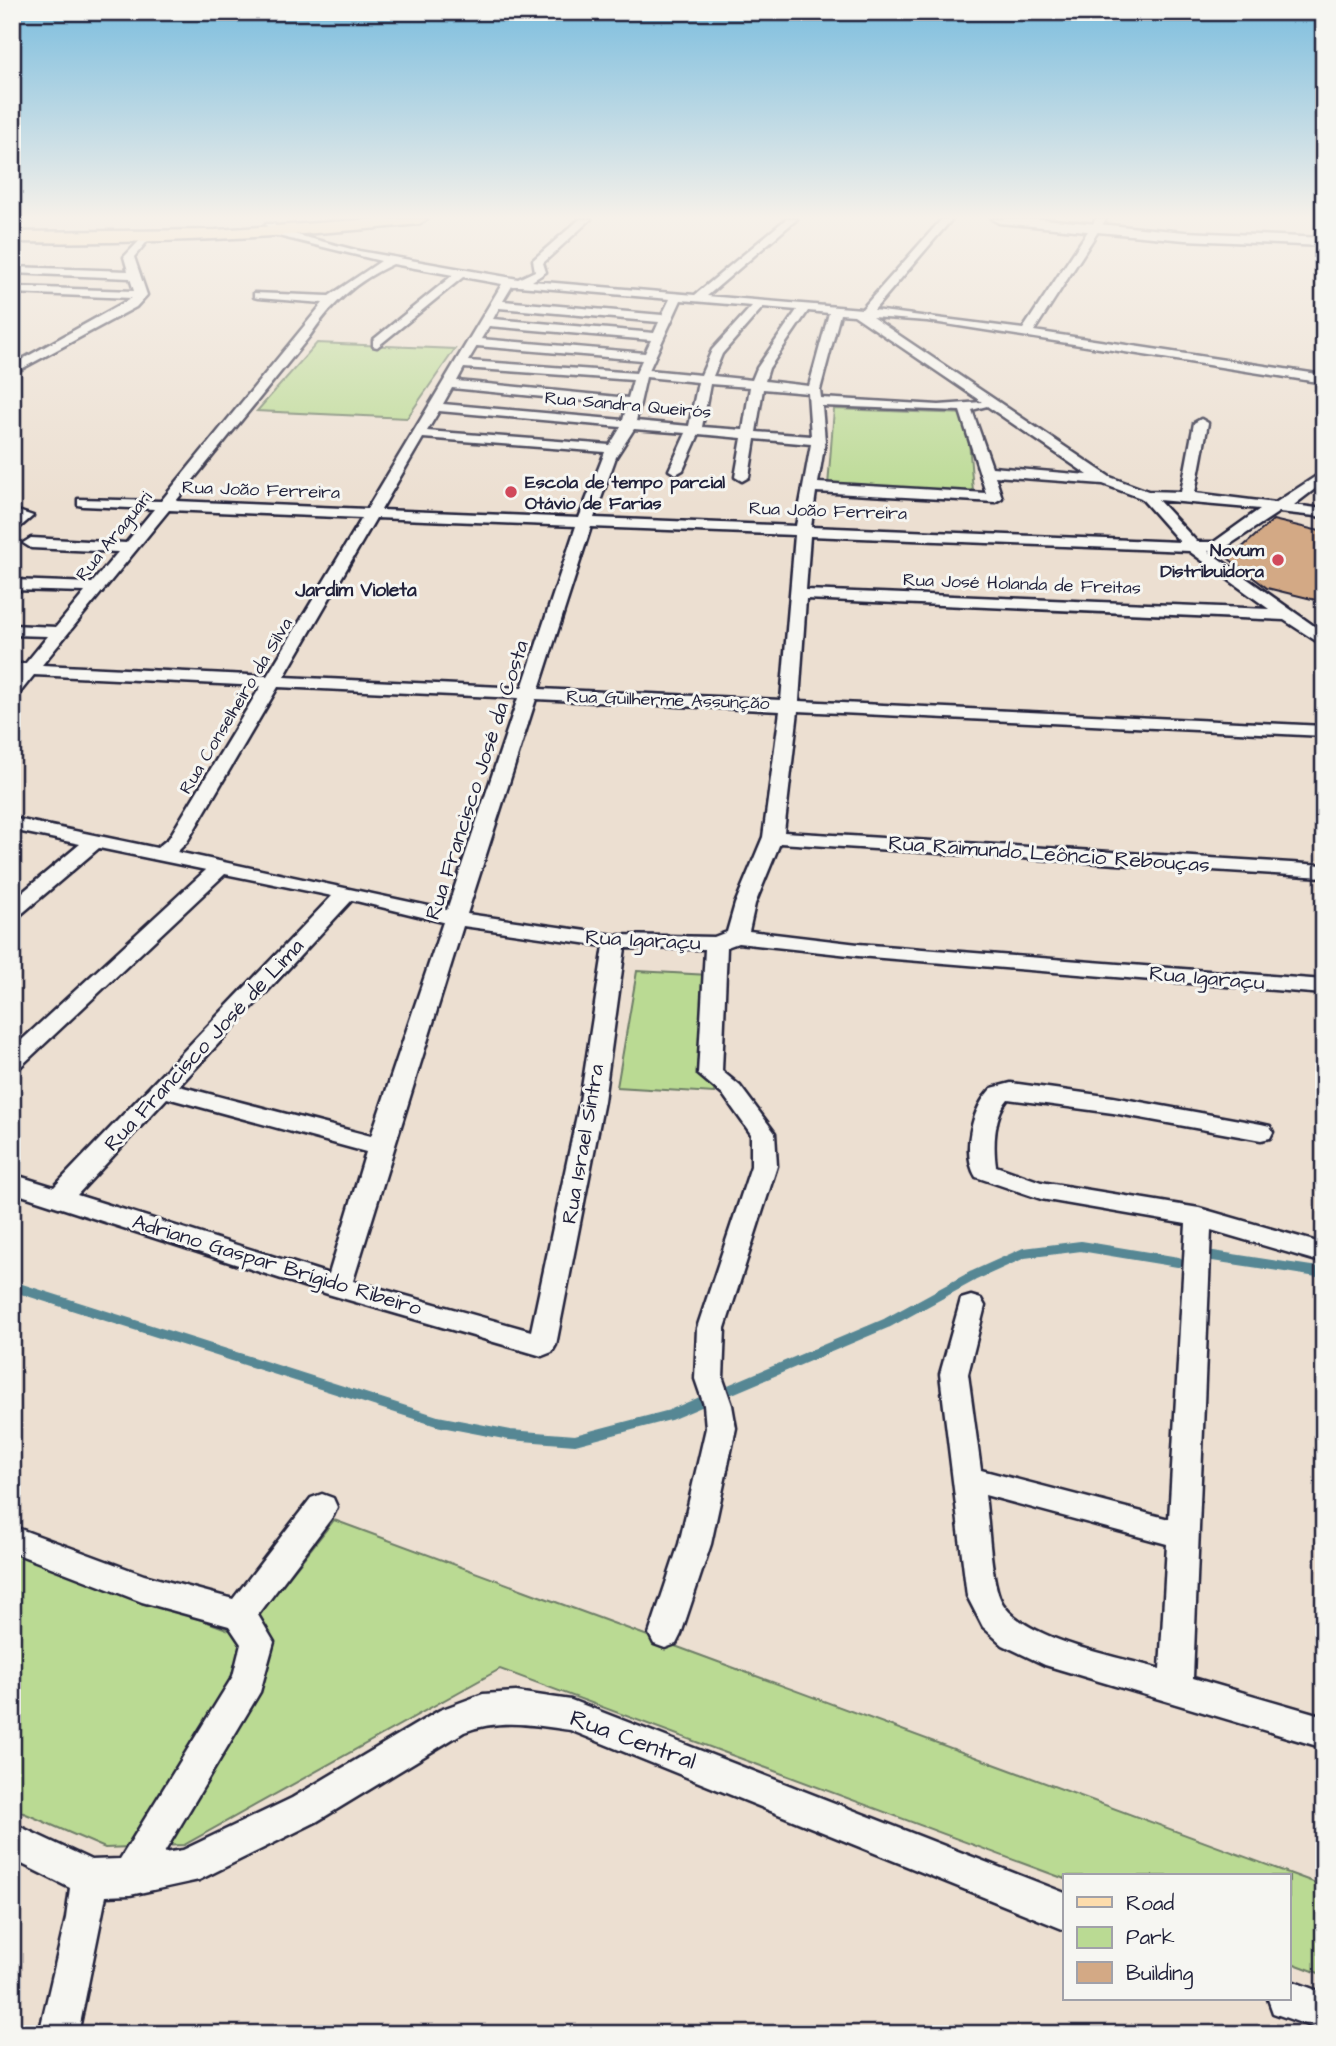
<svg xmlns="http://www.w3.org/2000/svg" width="1336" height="2046" font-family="'Architects Daughter',sans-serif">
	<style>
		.green { fill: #bada93; stroke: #6e7e67; stroke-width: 2 }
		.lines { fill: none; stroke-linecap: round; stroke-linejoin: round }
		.stream { stroke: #568794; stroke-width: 10 }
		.building { fill: #d3a985; stroke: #22223b; stroke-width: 2 }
		.minor-casing { stroke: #22223b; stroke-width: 5 }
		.secondary-casing { stroke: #22223b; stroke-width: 5 }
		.primary-casing { stroke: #22223b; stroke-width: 5 }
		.minor { fill: #f6f6f2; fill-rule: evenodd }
		.secondary { fill: #f6f6f2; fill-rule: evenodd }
		.primary { fill: #fddcac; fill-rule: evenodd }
		.poi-dot { fill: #d1495b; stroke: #f6f6f2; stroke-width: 2.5 }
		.labels { text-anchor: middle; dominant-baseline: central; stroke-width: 6; stroke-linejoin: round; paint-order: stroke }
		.far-street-label { font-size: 18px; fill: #22223b; stroke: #f6f6f2 }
		.far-poi-label { font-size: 18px; font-weight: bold; fill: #22223b; stroke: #f6f6f2; text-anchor: start }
		.far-neighbourhood-label { font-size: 19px; font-weight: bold; fill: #22223b; stroke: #f6f6f2 }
		.street-label { font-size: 21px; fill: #22223b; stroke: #f6f6f2 }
		.near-street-label { font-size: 24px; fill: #22223b; stroke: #f6f6f2 }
	</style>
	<rect width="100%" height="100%" fill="#ecdfd1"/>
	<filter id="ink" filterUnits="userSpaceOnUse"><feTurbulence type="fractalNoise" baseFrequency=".0143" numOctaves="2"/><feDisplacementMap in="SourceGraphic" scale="14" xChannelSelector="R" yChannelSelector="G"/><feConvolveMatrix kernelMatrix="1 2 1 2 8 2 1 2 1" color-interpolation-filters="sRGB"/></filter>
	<g filter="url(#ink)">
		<!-- green -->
		<g class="green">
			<polygon points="317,343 455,349 407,418 257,411"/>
			<polygon points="834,409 967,414 973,492 828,486"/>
			<polygon points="637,971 727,976 714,1093 617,1087"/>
			<polygon points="334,1520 1324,1886 1324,1975 1289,1962 1289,1876 1065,1876 1065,1879 500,1669 184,1845 105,1848 12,1808 12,1550 243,1635"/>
		</g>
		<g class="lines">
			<!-- stream -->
			<g class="stream">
				<polyline points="1213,1256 1324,1273"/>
				<polyline points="12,1286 437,1421 510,1435 575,1440 670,1415 887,1323 973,1276 1024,1253 1081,1246 1178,1262"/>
			</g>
		</g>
		<!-- building -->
		<polygon class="building" points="1273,520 1324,532 1324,602 1267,588 1229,559"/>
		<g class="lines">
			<defs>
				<g id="minor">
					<path d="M 580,219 L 591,219 L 543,263 L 546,272 L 532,281 L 695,295 L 786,219 L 797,219 L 707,296 L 862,309 L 942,219 L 952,219 L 874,310 L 1023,329 L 1096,219 L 1106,219 L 1034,331 L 1324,375 L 1324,383 L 927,321 L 872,317 L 1110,477 L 1148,491 L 1181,492 L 1194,423 L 1201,419 L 1208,423 L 1195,493 L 1275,503 L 1324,471 L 1324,482 L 1294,505 L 1324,509 L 1324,517 L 1279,512 L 1223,549 L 1208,551 L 1324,633 L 1324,646 L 1284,620 L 806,599 L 799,701 L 1324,726 L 1324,736 L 798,711 L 784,832 L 1324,865 L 1324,877 L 780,843 L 755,904 L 749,931 L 858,944 L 1324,980 L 1324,994 L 858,956 L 738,943 L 727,947 L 722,1071 L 740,1086 L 775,1133 L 777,1166 L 725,1328 L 723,1379 L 732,1405 L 736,1428 L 711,1544 L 681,1634 L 676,1644 L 665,1648 L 654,1644 L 649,1634 L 679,1544 L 706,1428 L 704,1405 L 695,1379 L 697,1328 L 751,1166 L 751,1134 L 724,1096 L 698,1074 L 705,949 L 625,948 L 604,1101 L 556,1345 L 552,1352 L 542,1356 L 328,1294 L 12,1192 L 12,1174 L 54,1187 L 332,896 L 225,874 L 20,1067 L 12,1069 L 12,1049 L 206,870 L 99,848 L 19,916 L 12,918 L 12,901 L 80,844 L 12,830 L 12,818 L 157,848 L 169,838 L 261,686 L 34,675 L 18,695 L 12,696 L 12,680 L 17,674 L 12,674 L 12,664 L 25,664 L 48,636 L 12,635 L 12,625 L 56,627 L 85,592 L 12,590 L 12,580 L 92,583 L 118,552 L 31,548 L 23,543 L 31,538 L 126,543 L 154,509 L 83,506 L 78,505 L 78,499 L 161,501 L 323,303 L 258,298 L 254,297 L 254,293 L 329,296 L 381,261 L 270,234 L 266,224 L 274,224 L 278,230 L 359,251 L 518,279 L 535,271 L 533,260 ZM 393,264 L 453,275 L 373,340 L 373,346 L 377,347 L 463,277 L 502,284 L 367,509 L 176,501 L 309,337 C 331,304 356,281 393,264 ZM 512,286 L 519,286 L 670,299 L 662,315 L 503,301 ZM 681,300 L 752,306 L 712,350 L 701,375 L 649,370 ZM 763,307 L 797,310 L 757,368 L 752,380 L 713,376 L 722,354 ZM 499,308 L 659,322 L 654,333 L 493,319 ZM 808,311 L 829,313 L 809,386 L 765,381 L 769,368 ZM 840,314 L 854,315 L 982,402 L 939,405 L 821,398 L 820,390 ZM 489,326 L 651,340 L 645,353 L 481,339 ZM 477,346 L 642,360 L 636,373 L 468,361 ZM 464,368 L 633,380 L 628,398 L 457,381 ZM 646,377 L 698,382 L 689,426 L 636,421 ZM 710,384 L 750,387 L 743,430 L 702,427 ZM 452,388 L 627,405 L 623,420 L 443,404 ZM 763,389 L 808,393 L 811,436 L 756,432 ZM 822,406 L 960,411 L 986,493 L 818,483 L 825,441 ZM 987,406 L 1088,475 L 992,467 L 972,410 ZM 439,411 L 621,427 L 610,445 L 427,431 ZM 634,429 L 686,433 L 669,470 L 676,474 L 683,470 L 699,434 L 742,438 L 735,477 L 742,481 L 749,477 L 755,439 L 811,444 L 796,526 L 594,518 L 616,457 ZM 423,438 L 605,452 L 579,518 L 381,510 ZM 995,476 L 1103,484 L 1141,498 L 1180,542 L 811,527 L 816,492 L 995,502 L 1002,498 ZM 1158,500 L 1260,509 L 1214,542 L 1197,542 ZM 169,510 L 362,518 L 267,676 L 42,665 ZM 376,518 L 576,526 L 522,688 L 284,677 ZM 591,527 L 795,535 L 781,700 L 539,689 ZM 810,536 L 1189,551 L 1269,609 L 806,590 ZM 278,687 L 518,698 L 447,910 L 177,852 L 187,842 ZM 536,699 L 780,711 L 763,837 L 735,904 L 727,932 L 714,937 L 615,935 L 467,914 ZM 352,900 L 443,922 L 371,1136 L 179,1086 ZM 463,926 L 604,946 L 580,1101 L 531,1331 L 353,1281 ZM 167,1098 L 366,1152 L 329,1274 L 77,1195 Z"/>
					<polygon points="145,235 150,238 134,257 147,295 136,307 12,374 12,365 132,298 12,293 12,287 134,291 130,278 12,273 12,267 128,271 124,257"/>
					<polygon points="12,509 33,516 12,534 12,521 16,518 12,517"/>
					<path d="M 1011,1083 L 1113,1097 L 1261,1124 L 1270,1126 L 1273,1132 L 1270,1138 L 1261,1140 L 1113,1113 L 1008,1099 C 994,1114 993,1146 996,1166 L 1041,1182 L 1199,1208 L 1324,1244 L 1324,1263 L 1211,1230 L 1193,1678 L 1324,1716 L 1324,1748 L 1045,1665 L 1003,1645 L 983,1627 L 967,1596 L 940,1374 L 961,1299 L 971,1296 L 981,1299 L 985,1306 L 968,1374 L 981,1470 L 1169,1519 L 1186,1224 L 1041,1199 L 976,1177 C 961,1153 972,1107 992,1088 ZM 985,1495 L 1167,1544 L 1160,1669 C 1120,1657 1014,1639 999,1596 C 990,1570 989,1524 985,1495 Z"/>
					<path d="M 322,1494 L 333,1498 L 337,1507 L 333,1516 L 258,1615 L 274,1642 L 260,1692 L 164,1853 L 183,1850 L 292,1798 L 440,1710 L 483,1694 L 516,1692 L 571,1700 L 1065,1893 L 1065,1930 L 570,1730 C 533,1725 500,1718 464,1732 L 316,1822 L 199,1880 L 130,1895 L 106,1896 L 78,2034 L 39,2034 L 66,1918 L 70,1888 L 12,1859 L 12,1823 L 91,1860 L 120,1859 L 233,1676 L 241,1644 L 229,1626 L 142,1602 L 12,1552 L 12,1526 L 144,1575 L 233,1599 L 311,1498 Z"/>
					<polygon points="1289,1980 1324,1993 1324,2031 1273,2013 1268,1999 1289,1999"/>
				</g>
				<polygon id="secondary" points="992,219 1043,219 1185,232 1324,238 1324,246 1185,240 999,223"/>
				<path id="primary" d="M 375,219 L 427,219 L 419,224 C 284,238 148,244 12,242 L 12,232 L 216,230 Z"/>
			</defs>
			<!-- minor casing -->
			<use href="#minor" class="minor-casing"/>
			<!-- secondary casing -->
			<use href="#secondary" class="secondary-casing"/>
			<!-- primary casing -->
			<use href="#primary" class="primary-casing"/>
			<!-- minor -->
			<use href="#minor" class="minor"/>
			<!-- secondary -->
			<use href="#secondary" class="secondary"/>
			<!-- primary -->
			<use href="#primary" class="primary"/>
		</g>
	</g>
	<!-- sky -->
	<linearGradient id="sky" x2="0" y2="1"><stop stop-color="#7bbdde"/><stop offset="0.43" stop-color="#f6f1ea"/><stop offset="1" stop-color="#f6f1ea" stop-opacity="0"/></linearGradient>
	<rect width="1336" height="505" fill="url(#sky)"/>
	<!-- markers -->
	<g class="poi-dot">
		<circle cx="511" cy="492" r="7"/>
		<circle cx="1278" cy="560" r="7"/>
	</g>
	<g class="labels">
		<!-- far-street labels -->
		<g class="far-street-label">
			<text transform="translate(628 405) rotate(5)">Rua Sandra Queirós</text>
			<text transform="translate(261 490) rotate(2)">Rua João Ferreira</text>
			<text transform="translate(828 511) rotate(2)">Rua João Ferreira</text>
			<text transform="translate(114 536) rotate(-51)">Rua Araguari</text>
			<text transform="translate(1022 584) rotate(2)">Rua José Holanda de Freitas</text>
			<text transform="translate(668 700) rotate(2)">Rua Guilherme Assunção</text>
			<text transform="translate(236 706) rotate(-59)">Rua Conselheiro da Silva</text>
		</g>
		<!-- far-poi labels -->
		<g class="far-poi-label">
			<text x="525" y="482">Escola de tempo parcial<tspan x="525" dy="21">Otávio de Farias</tspan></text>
			<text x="1264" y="550" text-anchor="end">Novum<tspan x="1264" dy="21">Distribuidora</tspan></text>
		</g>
		<!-- far-neighbourhood labels -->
		<g class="far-neighbourhood-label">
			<text x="356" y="590">Jardim Violeta</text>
		</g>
		<!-- street labels -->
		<g class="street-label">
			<text transform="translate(477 780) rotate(-72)">Rua Francisco José da Costa</text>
			<text transform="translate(1049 854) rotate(4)">Rua Raimundo Leôncio Rebouças</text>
			<text transform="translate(643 940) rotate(3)">Rua Igaraçu</text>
			<text transform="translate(1207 978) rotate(5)">Rua Igaraçu</text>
			<text transform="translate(204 1045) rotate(-47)">Rua Francisco José de Lima</text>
			<text transform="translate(583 1144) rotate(-80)">Rua Israel Sintra</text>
			<text transform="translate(277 1265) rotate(17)">Adriano Gaspar Brígido Ribeiro</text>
		</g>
		<!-- near-street labels -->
		<g class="near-street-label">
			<text transform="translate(633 1740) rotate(20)">Rua Central</text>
		</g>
	</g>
	<!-- margin -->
	<rect width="1336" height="2046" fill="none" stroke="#f6f6f2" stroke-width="42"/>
	<rect x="21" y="21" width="1294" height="2004" fill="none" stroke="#22223b" stroke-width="2.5" filter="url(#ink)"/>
	<!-- legend -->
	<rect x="1063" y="1874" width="228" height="126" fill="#f6f6f2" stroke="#a1a1a9" stroke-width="2"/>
	<rect x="1077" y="1897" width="35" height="10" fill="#fddcac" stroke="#a1a1a9" stroke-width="2"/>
	<text x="1126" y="1910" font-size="21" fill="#22223b">Road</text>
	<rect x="1077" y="1927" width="35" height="21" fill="#bada93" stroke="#a1a1a9" stroke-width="2"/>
	<text x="1126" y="1944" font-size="21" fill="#22223b">Park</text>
	<rect x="1077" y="1962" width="35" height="21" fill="#d3a985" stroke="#a1a1a9" stroke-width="2"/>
	<text x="1126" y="1980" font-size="21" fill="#22223b">Building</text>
</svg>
